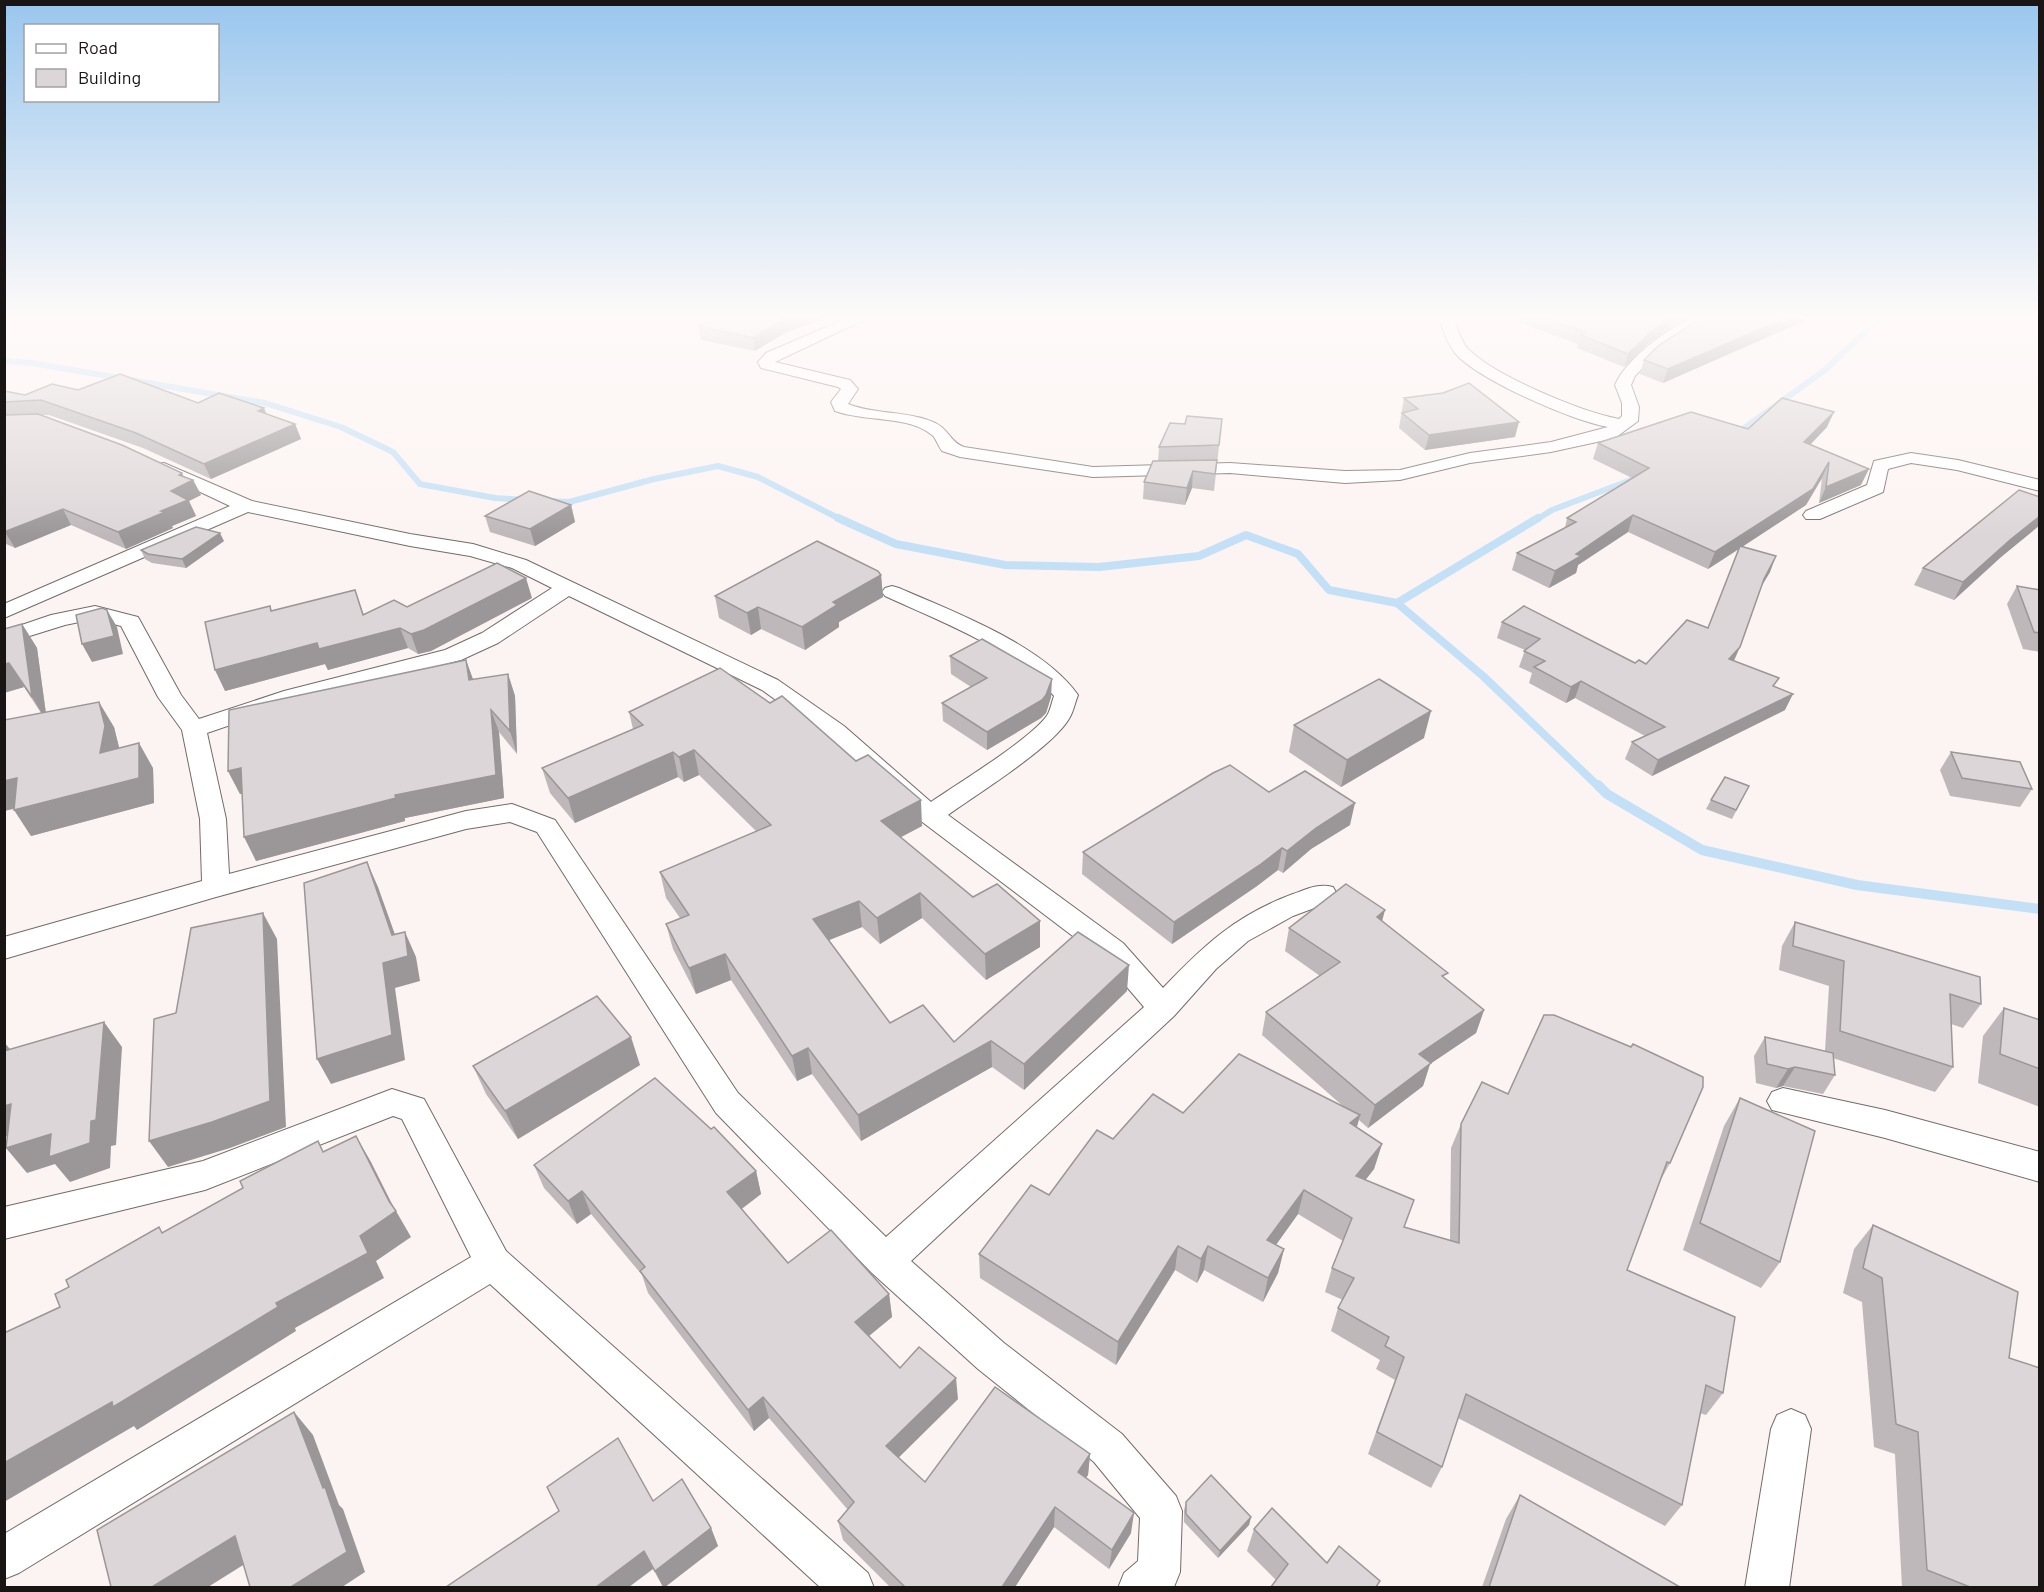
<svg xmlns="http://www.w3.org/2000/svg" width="2044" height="1592" font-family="Barlow,sans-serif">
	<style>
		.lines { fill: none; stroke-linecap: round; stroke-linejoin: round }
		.stream-far2 { stroke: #c3e0f6; stroke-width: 6 }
		.stream-far1 { stroke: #c3e0f6; stroke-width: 8 }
		.stream { stroke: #c3e0f6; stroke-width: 10 }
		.street-casing { stroke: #726c69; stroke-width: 2 }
		.street { fill: #fff; fill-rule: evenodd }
		.wall { fill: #beb8ba }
		.shaded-wall { fill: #9b9697 }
		.building { fill: #ddd6d8; stroke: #9b9697; stroke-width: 1.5 }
	</style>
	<rect width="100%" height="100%" fill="#fcf4f2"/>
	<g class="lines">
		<!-- stream-far2 -->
		<g class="stream-far2">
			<polyline points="4,361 32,363 265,403 341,427 393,452 420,484 495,498 525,500"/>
			<polyline points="1736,434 1825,370 1883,315"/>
			<polyline points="548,501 569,502 654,479 718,466 758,477 842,520"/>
			<polyline points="1536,520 1552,510 1636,478"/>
		</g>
		<!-- stream-far1 -->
		<g class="stream-far1">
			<polyline points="838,518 896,544 1005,565 1099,567 1199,556 1246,535 1298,554 1329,590 1397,603 1483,676 1599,787"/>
			<polyline points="1397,603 1538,518"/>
		</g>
		<!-- stream -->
		<polyline class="stream" points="1598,785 1607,794 1702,850 1857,885 2040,909"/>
		<defs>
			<g id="street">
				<path d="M 854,315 L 874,315 L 775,362 L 850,380 L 858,389 L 848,404 C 873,414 902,411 928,420 C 950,427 948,441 964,447 L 1093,467 L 1230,463 L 1345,471 L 1400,470 L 1470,453 L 1551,442 L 1608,427 C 1573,421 1478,380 1455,353 C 1446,342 1443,328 1438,315 L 1452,315 C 1457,326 1460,340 1468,349 C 1495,376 1581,412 1619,419 L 1622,416 L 1622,403 L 1615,385 C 1625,360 1671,325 1697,316 C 1703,314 1710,315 1716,315 L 1652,358 L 1635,376 L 1631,385 L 1639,407 L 1638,421 L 1615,438 L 1551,452 L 1470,463 L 1400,480 L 1345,483 L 1230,473 L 1093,477 L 960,457 L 942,451 C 938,446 936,438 932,435 C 908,415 864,422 835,411 L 831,402 L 841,389 L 838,387 L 761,368 L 758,362 L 766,353 Z"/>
				<polygon points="1911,453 1958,460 2040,480 2040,491 1957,470 1911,463 1888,469 1883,492 1820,519 1806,519 1803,515 1806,511 1867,485 1874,461"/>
				<path d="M 164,463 L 252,501 L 410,534 L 473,544 L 526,560 L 778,680 L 844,726 L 931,802 C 957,784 1034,737 1048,714 C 1051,708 1052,701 1054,696 C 1015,649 939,621 885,596 L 882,592 L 885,588 L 892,586 L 899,588 C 954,612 1043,645 1078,695 C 1075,702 1074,710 1070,717 C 1055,746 977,794 948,815 L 1123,943 L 1163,988 C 1204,945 1236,915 1293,894 C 1307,889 1318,883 1333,887 L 1337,894 L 1333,901 L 1293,916 L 1248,941 L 1216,969 L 1174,1016 L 911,1261 L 1004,1343 L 1122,1434 L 1176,1496 L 1182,1511 L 1180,1572 L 1174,1587 L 1118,1588 L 1124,1573 L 1138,1561 L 1140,1518 L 1094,1462 L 978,1369 L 872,1273 L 716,1113 L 537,832 L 510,822 L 466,829 L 216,897 L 4,959 L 4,937 L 202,881 L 200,819 L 182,730 L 158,697 L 121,626 L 94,619 L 65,625 L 4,644 L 4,631 L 51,615 L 95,606 L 138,617 L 181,695 L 199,719 L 284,691 L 445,650 L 482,633 L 552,588 L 512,568 L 470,556 L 410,546 L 248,512 L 4,618 L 4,604 L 230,506 L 158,472 L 155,468 L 158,464 ZM 569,596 L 762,690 L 826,736 L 921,821 L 1103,959 L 1144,1007 L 886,1237 L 738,1093 L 555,820 L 512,804 L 466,811 L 229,874 L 226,819 L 207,733 L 300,701 L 461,660 L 498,643 Z"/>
				<polygon points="1783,1088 1885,1110 2040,1152 2040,1182 1885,1138 1772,1110 1767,1101 1772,1092"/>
				<polygon points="392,1089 424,1099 506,1251 868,1573 874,1588 821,1588 490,1284 19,1573 4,1579 4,1534 471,1257 402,1119 393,1116 205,1190 4,1239 4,1207 203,1161"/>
				<polygon points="1791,1409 1805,1415 1811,1429 1789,1588 1745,1588 1771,1429 1777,1415"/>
			</g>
		</defs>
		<!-- street casing -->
		<use href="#street" class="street-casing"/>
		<!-- street -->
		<use href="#street" class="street"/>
	</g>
	<!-- wall -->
	<g class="wall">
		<polygon points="1517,315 1695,315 1674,325 1649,343 1624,367 1577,348 1578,344 1516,321"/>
		<polygon points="1705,315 1806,315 1804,321 1663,383 1640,374 1644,360"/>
		<polygon points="699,326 785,333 755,351 701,340"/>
		<polygon points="78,390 198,403 266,414 295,424 301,439 211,479 143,448 49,415 41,415 183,476 193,480 201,495 189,501 196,516 172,526 173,528 126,549 71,525 15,548 4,543 4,391 25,395"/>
		<polygon points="1404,398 1515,437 1425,450 1399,428"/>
		<polygon points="1222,419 1214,491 1192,488 1185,505 1143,499 1144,482 1158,461 1159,447 1185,424"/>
		<polygon points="1827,427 1811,444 1861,485 1819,503 1822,478 1806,505 1742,547 1770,572 1760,588 1733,661 1774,687 1785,710 1652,776 1625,759 1632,742 1645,736 1575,698 1566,703 1529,683 1532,673 1519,667 1525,650 1497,638 1502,622 1635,663 1646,664 1708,628 1739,549 1708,569 1628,532 1578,565 1576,573 1549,588 1512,570 1517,553 1565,528 1567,518 1632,478 1593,459 1598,443 1748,429"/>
		<polygon points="2040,497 2040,525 2001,557 1954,600 1914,585 1923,568"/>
		<polygon points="571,505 575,522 535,546 490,532 485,516"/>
		<polygon points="224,541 186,568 152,563 145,559 141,550"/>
		<polygon points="881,575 883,597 839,622 839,627 805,650 761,629 751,635 719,618 715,596"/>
		<polygon points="2017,586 2040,590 2040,652 2023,649 2007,604"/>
		<polygon points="532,598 431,651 418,654 408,648 328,670 325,664 225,691 270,606 272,611 364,615 407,607"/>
		<polygon points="22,624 37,648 46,713 114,727 119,748 153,768 154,803 31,836 14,809 4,811 41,713 24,687 4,693"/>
		<polygon points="950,656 1051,697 1046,713 1041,718 987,750 943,721 942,703 971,687 951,674"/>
		<polygon points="466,660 473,680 508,674 515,696 517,754 499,732 504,798 405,818 405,821 256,861 242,794 240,794 228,771"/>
		<polygon points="629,712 922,826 901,837 973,897 1040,921 1040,947 986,980 922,918 880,944 862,927 828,940 890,1023 954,1042 1127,991 1024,1090 992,1067 861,1141 812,1074 797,1081 731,980 696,994 673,949 666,924 680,918 666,898 660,872 756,831 699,775 684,782 678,777 575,823 550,793 542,768 633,729"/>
		<polygon points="1294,725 1424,738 1341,787 1289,752"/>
		<polygon points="1951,752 2032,789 2020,807 1950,796 1940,770"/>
		<polygon points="1749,786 1732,819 1706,809 1711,800"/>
		<polygon points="1269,792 1350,825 1311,849 1283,873 1278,870 1257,886 1172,944 1082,874 1083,852"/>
		<polygon points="1382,921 1446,979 1484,1010 1476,1033 1430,1064 1423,1086 1368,1128 1359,1120 1357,1127 1382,1144 1374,1169 1365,1180 1405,1227 1450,1240 1451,1148 1461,1124 1508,1094 1670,1163 1659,1183 1627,1270 1723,1393 1706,1415 1700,1413 1682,1505 1665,1526 1458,1418 1442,1467 1431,1488 1368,1454 1395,1380 1376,1369 1380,1360 1331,1331 1338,1308 1343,1300 1325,1292 1332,1268 1343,1241 1298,1214 1276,1245 1284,1249 1278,1273 1263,1302 1204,1270 1197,1283 1175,1270 1116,1365 980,1278 979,1254 1113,1139 1183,1113 1344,1107 1262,1035 1266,1012 1320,976 1285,951 1289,928"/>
		<polygon points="1795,922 1981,1004 1963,1028 1951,1024 1953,1067 1935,1092 1833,1058 1835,1075 1823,1094 1783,1086 1776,1088 1756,1083 1754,1056 1765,1037 1825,1051 1829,986 1779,970 1782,946"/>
		<polygon points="2004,1008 2040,1020 2040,1107 1978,1083 1983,1036"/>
		<polygon points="640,1065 518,1139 486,1094 473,1066"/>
		<polygon points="1740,1098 1780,1262 1761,1288 1683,1250 1724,1126"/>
		<polygon points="534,1165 756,1171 761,1194 742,1209 788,1263 889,1294 892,1317 869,1336 900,1368 958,1399 898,1458 925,1482 1090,1454 1088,1475 1086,1478 1131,1533 1109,1569 1054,1527 1015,1587 890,1587 843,1540 838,1521 848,1510 769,1418 754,1431 648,1293 642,1275 591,1214 577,1224 544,1188"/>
		<polygon points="1873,1225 2009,1358 2040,1587 1902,1587 1895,1454 1874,1447 1862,1302 1843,1293 1854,1249"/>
		<polygon points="1520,1495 1680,1587 1482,1587 1506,1519"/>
		<polygon points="653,1501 711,1528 718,1546 665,1587 663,1587 653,1569 559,1511"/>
		<polygon points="1186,1502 1251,1517 1249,1525 1218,1558 1184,1522 1184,1510"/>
		<polygon points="1254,1529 1327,1563 1380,1581 1377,1587 1270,1587 1276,1580 1247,1551"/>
	</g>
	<!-- shaded-wall -->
	<g class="shaded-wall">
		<polygon points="794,315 833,315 785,333 755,351 753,338 784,319"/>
		<polygon points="1673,315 1695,315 1674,325 1649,343 1624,367 1628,354 1653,330"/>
		<polygon points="1793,315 1806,315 1804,321 1663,383 1668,369"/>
		<polygon points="264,408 270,423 258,411"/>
		<polygon points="1834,412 1827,427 1798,457 1804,442"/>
		<polygon points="1519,422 1515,437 1425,450 1429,435"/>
		<polygon points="295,424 301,439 211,479 204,464"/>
		<polygon points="1829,462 1822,478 1806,505 1708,569 1715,552"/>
		<polygon points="1869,469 1861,485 1819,503 1826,487"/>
		<polygon points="1193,471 1192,488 1185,505 1187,488"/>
		<polygon points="182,473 187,483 193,480 201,495 189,501 196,516 172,526 173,528 126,549 118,532 161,511 179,475"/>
		<polygon points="571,505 575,522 535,546 530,529"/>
		<polygon points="63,509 71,525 15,548 5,532"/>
		<polygon points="1633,515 1628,532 1578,565 1576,573 1549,588 1555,571 1576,554"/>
		<polygon points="2040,516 2040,525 2001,557 1954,600 1963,582 2010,540"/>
		<polygon points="220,533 224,541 186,568 182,559"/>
		<polygon points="1776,556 1770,572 1757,594 1764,579"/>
		<polygon points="881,575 883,597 839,622 839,627 805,650 802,627 833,602"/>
		<polygon points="526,578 532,598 431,651 418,654 411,634"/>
		<polygon points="355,590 371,635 400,628 408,648 328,670 325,664 225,691 215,670"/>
		<polygon points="758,607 761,629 751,635 747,613"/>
		<polygon points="107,610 117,627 123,654 92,662 82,644"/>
		<polygon points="22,624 37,648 47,722 32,697"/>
		<polygon points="1740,647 1733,663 1729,659"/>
		<polygon points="466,660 474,682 469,680"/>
		<polygon points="9,663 24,687 4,693 4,664"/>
		<polygon points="508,674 515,696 517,754 510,731"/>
		<polygon points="1052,679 1051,697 1046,713 1041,718 987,750 987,732"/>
		<polygon points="1581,681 1575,698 1566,703 1571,687"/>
		<polygon points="1793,694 1785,710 1652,776 1658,760"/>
		<polygon points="99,702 114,727 120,751 100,753"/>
		<polygon points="491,710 499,732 504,798 405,818 405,821 256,861 244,837 395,795"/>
		<polygon points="1431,711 1424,738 1341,787 1347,760"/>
		<polygon points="139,743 153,768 154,803 31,836 14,810"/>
		<polygon points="694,750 699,775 684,782 679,757"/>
		<polygon points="673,752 678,777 575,823 568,798"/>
		<polygon points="241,768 253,791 240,794 228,771"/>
		<polygon points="17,778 34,803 4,811 4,781"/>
		<polygon points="921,800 922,826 884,846 881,821"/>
		<polygon points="1355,803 1350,825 1311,849 1283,873 1287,851 1316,828"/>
		<polygon points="1282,848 1278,870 1257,886 1172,944 1174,922"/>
		<polygon points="367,862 378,887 403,957 405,932 416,957 420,981 395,988 405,1060 331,1084 317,1059 383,963 392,935"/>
		<polygon points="920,893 922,918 880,944 877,918"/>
		<polygon points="859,901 862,927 817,945 813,919"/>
		<polygon points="1385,910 1379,933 1377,917"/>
		<polygon points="263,913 277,939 286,1127 230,1148 168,1167 149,1141"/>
		<polygon points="1040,921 1040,947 986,980 985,954"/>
		<polygon points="725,954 731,980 696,994 689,968"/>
		<polygon points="1129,965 1127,991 1024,1090 1024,1064"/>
		<polygon points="1484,1010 1476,1033 1430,1064 1423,1086 1368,1128 1375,1105 1419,1054"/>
		<polygon points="104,1022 122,1047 116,1145 111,1146 110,1168 70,1182 55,1164 27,1173 6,1148 91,1121"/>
		<polygon points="631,1037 640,1065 518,1139 505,1111"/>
		<polygon points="991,1041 992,1067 861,1141 858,1115"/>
		<polygon points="4,1042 25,1067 4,1060"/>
		<polygon points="808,1048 812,1074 797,1081 792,1056"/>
		<polygon points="1795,1067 1783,1086 1776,1088 1788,1069"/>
		<polygon points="11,1104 32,1129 4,1137 4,1106"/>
		<polygon points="1360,1115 1353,1140 1350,1123"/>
		<polygon points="356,1136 371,1162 396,1212 396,1211 411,1237 376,1261 384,1278 295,1328 296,1331 137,1430 134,1426 4,1502 4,1463 276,1303 360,1236 389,1201"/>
		<polygon points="1382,1144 1374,1169 1349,1201 1356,1176"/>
		<polygon points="756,1171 761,1194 733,1215 727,1192"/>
		<polygon points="1304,1190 1298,1214 1262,1264 1267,1240"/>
		<polygon points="582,1191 591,1214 577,1224 568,1201"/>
		<polygon points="1178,1246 1175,1270 1116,1365 1118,1342"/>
		<polygon points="1208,1246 1204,1270 1197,1283 1201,1259"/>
		<polygon points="1284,1249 1278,1273 1263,1302 1268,1278"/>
		<polygon points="889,1294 892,1317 859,1344 855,1322"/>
		<polygon points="956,1378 958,1399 889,1467 886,1446"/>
		<polygon points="763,1397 769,1418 754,1431 748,1410"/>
		<polygon points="294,1412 313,1435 339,1505 343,1509 365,1572 342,1587 291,1587 323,1488"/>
		<polygon points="1090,1454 1088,1475 1076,1493 1078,1472"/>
		<polygon points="1055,1507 1054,1527 1015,1587 1002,1587"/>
		<polygon points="1134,1513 1131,1533 1109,1569 1112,1550"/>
		<polygon points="1251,1517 1249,1525 1218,1558 1220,1551"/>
		<polygon points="711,1528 718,1546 665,1587 663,1587 655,1571"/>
		<polygon points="235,1536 256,1557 208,1587 152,1587"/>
		<polygon points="644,1551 653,1569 629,1587 596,1587"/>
	</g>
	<!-- building -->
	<g class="building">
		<polygon points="719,315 794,315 784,319 753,338 699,326"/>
		<polygon points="1538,315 1673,315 1653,330 1628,354 1581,335 1585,332"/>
		<polygon points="1705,315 1793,315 1668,369 1644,360 1658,346"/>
		<polygon points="120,374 198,403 219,393 264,408 258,411 295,424 204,464 136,433 41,400 4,402 4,391 25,395 52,384 78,390"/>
		<polygon points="1469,383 1519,422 1429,435 1402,413 1418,409 1404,398 1443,393"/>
		<polygon points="1782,398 1834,412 1804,442 1869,469 1826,487 1829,462 1813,489 1715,552 1633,515 1576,554 1581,556 1555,571 1517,553 1576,522 1567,518 1649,468 1598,443 1691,412 1748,429"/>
		<polygon points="38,414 122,445 182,473 179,475 193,480 171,491 188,500 161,511 165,512 118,532 63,509 4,532 4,415"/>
		<polygon points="1187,416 1222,419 1219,445 1159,447 1170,423 1185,424"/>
		<polygon points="1217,460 1215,474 1193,471 1187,488 1144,482 1153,461"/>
		<polygon points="2019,490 2040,497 2040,516 2010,540 1963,582 1923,568"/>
		<polygon points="529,491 571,505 530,529 485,516"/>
		<polygon points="196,527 220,533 182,559 148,554 141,550"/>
		<polygon points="817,541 878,571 881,575 833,602 837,605 802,627 758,607 747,613 715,596"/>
		<polygon points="1740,546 1776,556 1764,579 1740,647 1729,659 1779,678 1773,686 1793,694 1658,760 1632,742 1665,727 1581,681 1571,687 1534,667 1545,661 1524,651 1540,639 1502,622 1524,606 1635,663 1639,660 1646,664 1687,620 1708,628"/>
		<polygon points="497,563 526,578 424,630 411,634 400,628 319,649 317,643 215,670 205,622 270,606 271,611 355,590 363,615 394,600 407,607"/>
		<polygon points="2017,586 2040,590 2040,633 2034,632"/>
		<polygon points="102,608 107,610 114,636 82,644 76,615"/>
		<polygon points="22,624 32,697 9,663 4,664 4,629"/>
		<polygon points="982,639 1052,679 1046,695 1042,700 987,732 942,703 987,678 950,656"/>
		<polygon points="466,660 469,680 508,674 510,731 491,710 496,775 395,795 396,798 244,837 241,768 228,771 229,710"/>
		<polygon points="720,668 770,703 782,696 856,761 868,755 921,800 881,821 973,897 997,884 1040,921 985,954 920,893 877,918 859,901 813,919 890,1023 923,1005 954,1042 1078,932 1129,965 1024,1064 991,1041 858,1115 808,1048 792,1056 725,954 689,968 666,924 689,915 660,872 771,825 694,750 679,757 673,752 568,798 542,768 643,725 629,712"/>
		<polygon points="1379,679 1431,711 1347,760 1294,725"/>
		<polygon points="99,702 105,726 100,753 139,743 139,778 14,810 17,778 4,781 4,720"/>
		<polygon points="1951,752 2020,762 2032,789 1962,778"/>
		<polygon points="1230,765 1269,792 1305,771 1355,803 1316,828 1287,851 1282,848 1261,864 1174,922 1083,852 1213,773"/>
		<polygon points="1725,777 1749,786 1736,810 1711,800"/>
		<polygon points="367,862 392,935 405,932 408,956 383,963 392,1035 317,1059 304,883"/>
		<polygon points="1346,884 1385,910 1377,917 1448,973 1442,976 1484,1010 1419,1054 1431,1063 1375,1105 1266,1012 1340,962 1289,928"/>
		<polygon points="263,913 270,1101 212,1122 149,1141 154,1019 176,1013 191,928"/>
		<polygon points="1795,922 1980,977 1981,1004 1950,994 1953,1067 1840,1031 1844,961 1793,946"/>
		<polygon points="597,996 631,1037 505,1111 473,1066"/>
		<polygon points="2004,1008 2040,1020 2040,1069 2000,1054"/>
		<polygon points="1544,1015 1554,1015 1631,1047 1633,1044 1703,1077 1703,1087 1670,1163 1667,1162 1627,1270 1735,1317 1723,1393 1706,1385 1682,1505 1466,1394 1442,1467 1377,1432 1404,1357 1385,1346 1389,1337 1338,1308 1354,1278 1332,1268 1352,1218 1304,1190 1267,1240 1284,1249 1268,1278 1208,1246 1201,1259 1178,1246 1118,1342 979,1254 1031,1185 1049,1195 1097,1130 1113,1139 1153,1094 1183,1113 1239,1054 1360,1115 1350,1123 1382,1144 1356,1176 1414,1200 1404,1227 1459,1243 1461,1124 1482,1082 1508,1094"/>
		<polygon points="104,1022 96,1120 91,1121 90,1143 49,1157 51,1134 6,1148 11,1104 4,1106 4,1051"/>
		<polygon points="1765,1037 1833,1053 1835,1075 1795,1067 1788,1069 1767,1064"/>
		<polygon points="655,1078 711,1129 714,1127 756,1171 727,1192 788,1263 831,1230 889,1294 855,1322 900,1368 919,1347 956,1378 886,1446 925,1482 995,1387 1090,1454 1078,1472 1134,1513 1112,1550 1055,1507 1002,1587 905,1587 838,1521 854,1502 763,1397 748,1410 640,1271 645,1267 582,1191 568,1201 534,1165"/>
		<polygon points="1740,1098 1815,1131 1780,1262 1700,1223"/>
		<polygon points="356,1136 389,1201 396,1211 360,1236 368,1253 276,1303 278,1307 113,1407 112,1402 4,1463 4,1333 60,1307 55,1294 69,1287 66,1280 159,1227 162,1233 243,1188 240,1181 318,1141 323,1152"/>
		<polygon points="1873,1225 2018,1292 2009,1358 2040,1368 2040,1587 1970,1587 1927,1570 1918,1432 1896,1424 1882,1278 1863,1268"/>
		<polygon points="294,1412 323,1488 325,1487 347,1552 291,1587 250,1587 235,1536 152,1587 111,1587 97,1530"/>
		<polygon points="618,1438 653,1501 682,1479 711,1528 655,1571 644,1551 596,1587 446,1587 559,1511 547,1487"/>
		<polygon points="1211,1475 1251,1517 1220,1551 1186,1514 1186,1502"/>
		<polygon points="1520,1495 1680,1587 1489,1587"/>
		<polygon points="1272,1508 1327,1563 1339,1546 1380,1581 1376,1587 1271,1587 1288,1564 1254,1529"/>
	</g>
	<!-- sky -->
	<linearGradient id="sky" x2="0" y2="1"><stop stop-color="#99c6ee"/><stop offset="0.59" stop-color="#fefaf9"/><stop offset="1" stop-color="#fefaf9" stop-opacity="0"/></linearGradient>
	<rect width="2044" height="538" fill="url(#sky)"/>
	<!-- border -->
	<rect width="2044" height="1592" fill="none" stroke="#181514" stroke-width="12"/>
	<!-- legend -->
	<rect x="24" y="24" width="195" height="78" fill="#ffffff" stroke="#a3a1a1" stroke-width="1.5"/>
	<rect x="36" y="44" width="30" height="9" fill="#ffffff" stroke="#a3a1a1" stroke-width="1.5"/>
	<text x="78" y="54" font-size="18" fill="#181514">Road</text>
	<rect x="36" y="69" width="30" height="18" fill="#ddd6d8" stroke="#a3a1a1" stroke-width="1.5"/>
	<text x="78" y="84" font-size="18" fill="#181514">Building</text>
</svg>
